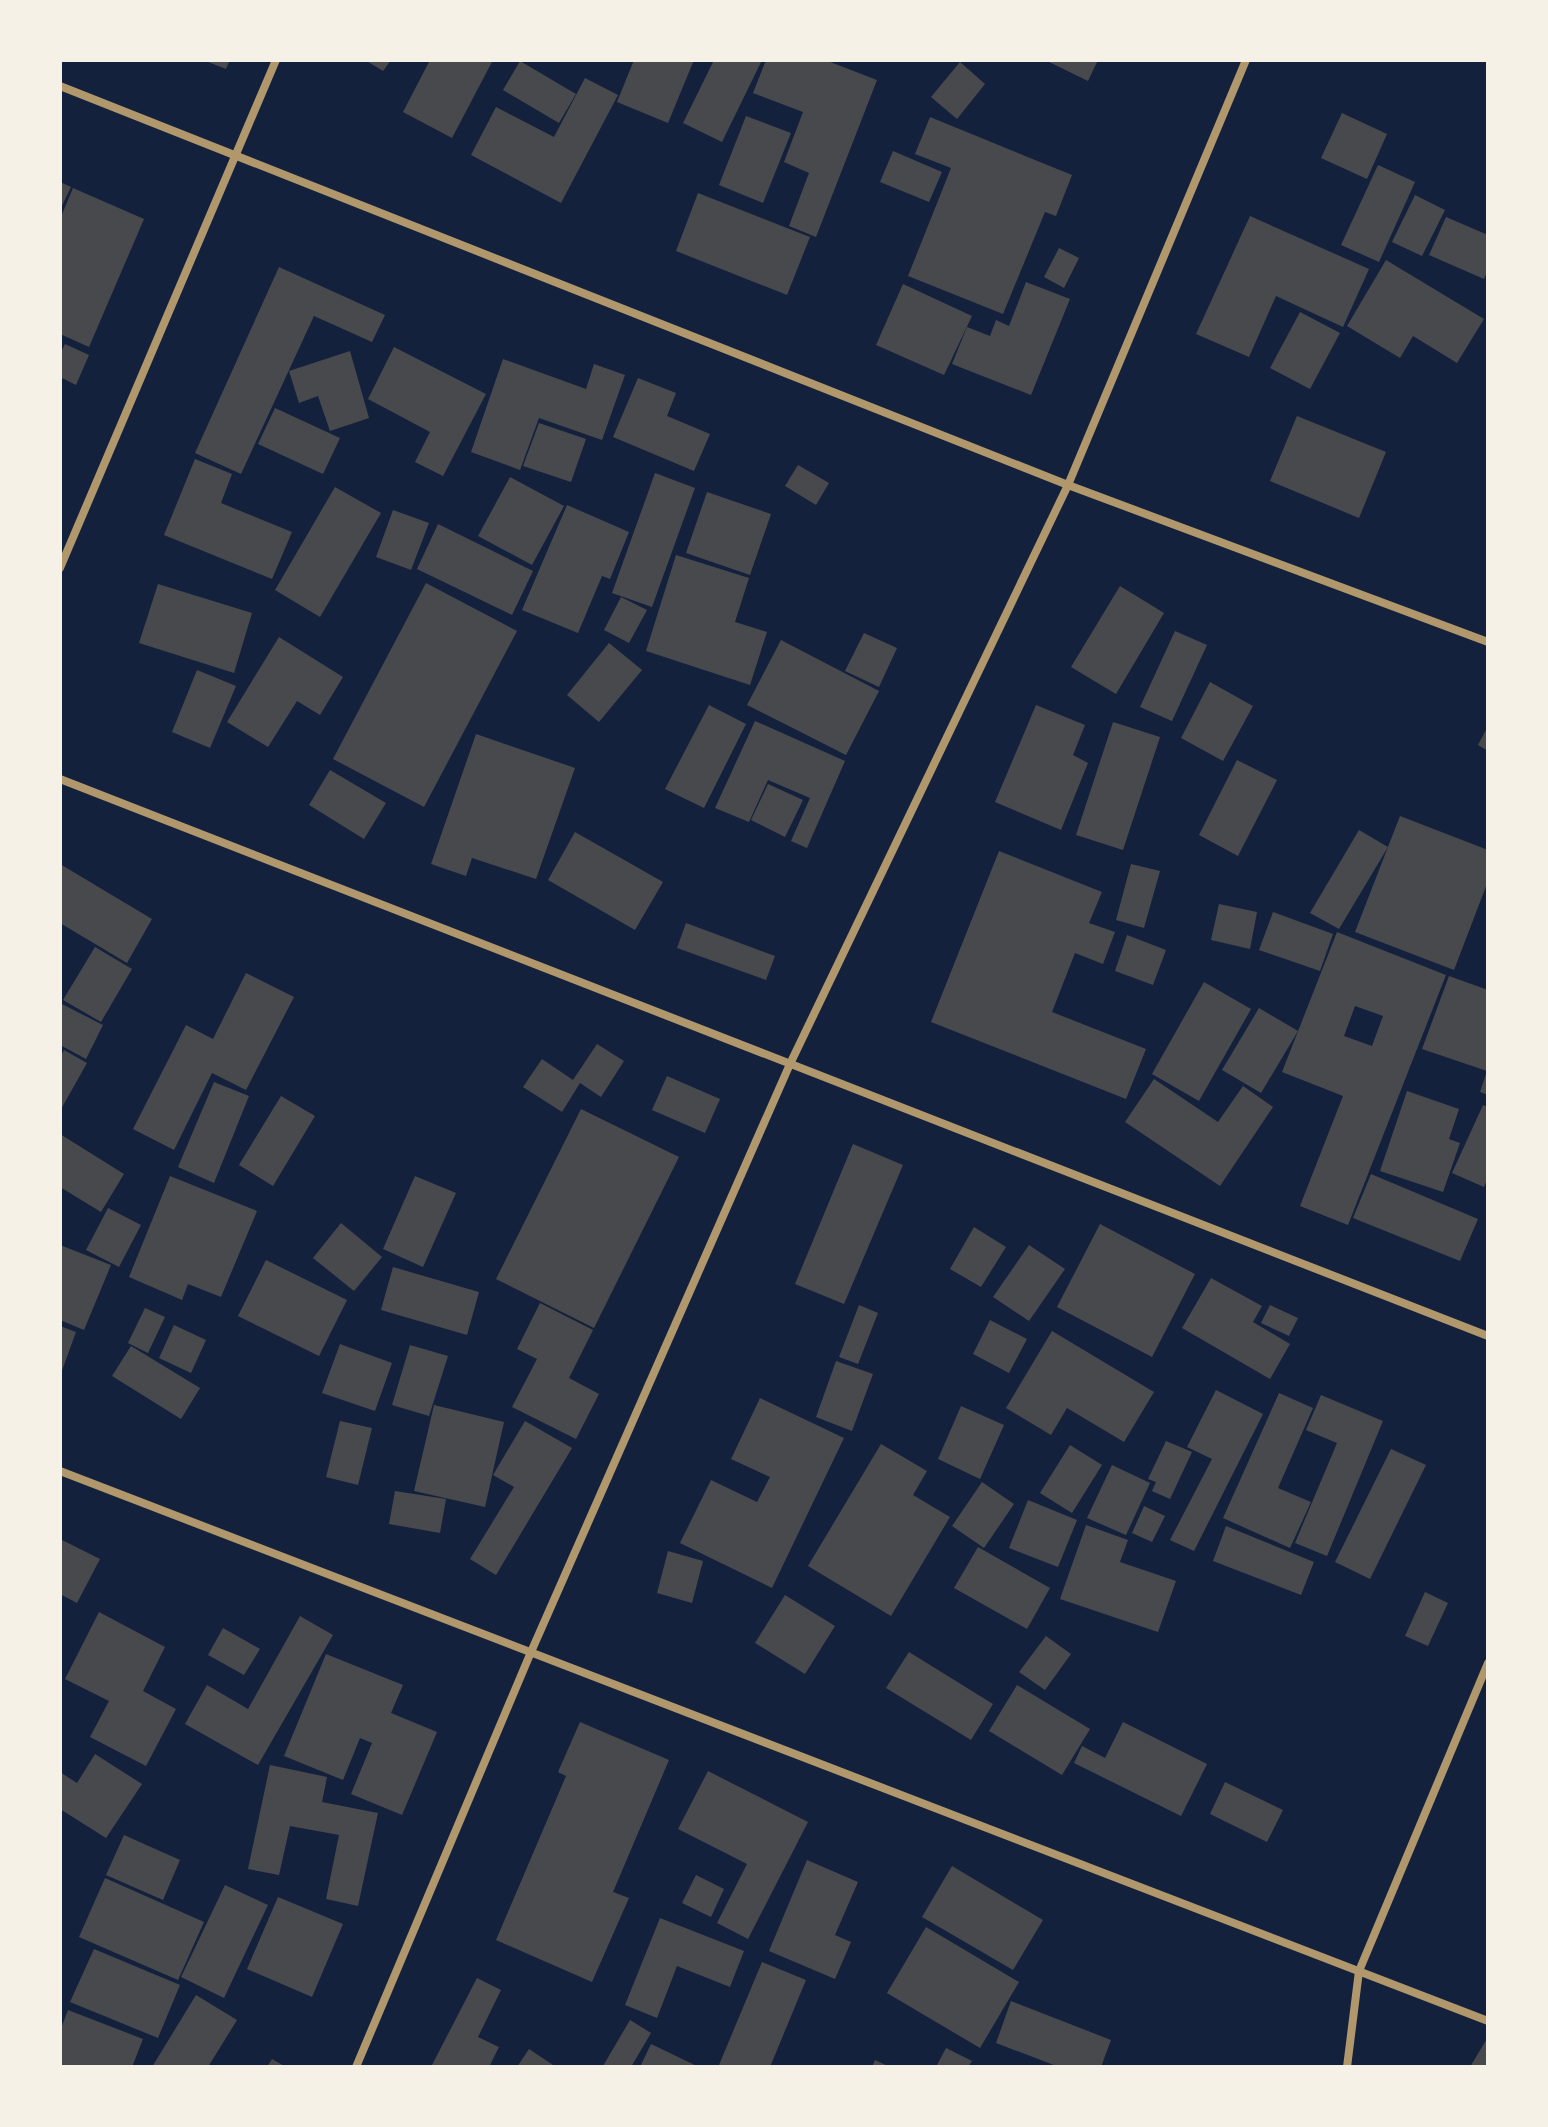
<svg xmlns="http://www.w3.org/2000/svg" width="1548" height="2127" font-family="'Work Sans',sans-serif">
	<style>
		.building { fill: #48494c; fill-rule: evenodd }
		.lines { fill: none; stroke-linecap: round; stroke-linejoin: round }
		.minor { stroke: #b1986c; stroke-width: 8 }
	</style>
	<rect width="100%" height="100%" fill="#14213d"/>
	<!-- building -->
	<g class="building">
		<polygon points="203,60 230,60 226,69"/>
		<polygon points="365,60 391,60 383,71"/>
		<polygon points="430,60 493,60 452,138 403,112"/>
		<polygon points="634,60 694,60 668,123 617,102"/>
		<polygon points="714,60 762,60 722,142 683,123"/>
		<polygon points="766,60 825,60 877,80 816,237 789,226 809,173 784,162 803,112 753,93"/>
		<polygon points="1045,60 1098,60 1088,81"/>
		<polygon points="520,61 576,94 559,123 503,90"/>
		<polygon points="960,62 985,84 957,119 931,97"/>
		<polygon points="585,78 618,95 561,203 471,155 496,107 554,137"/>
		<polygon points="1342,113 1387,134 1367,179 1321,158"/>
		<polygon points="746,116 791,133 763,203 719,185"/>
		<polygon points="930,117 1072,175 1056,216 1045,212 1003,314 908,276 951,168 915,154"/>
		<polygon points="893,151 942,172 929,202 880,182"/>
		<polygon points="1378,165 1415,182 1379,262 1341,245"/>
		<polygon points="60,182 71,187 60,210"/>
		<polygon points="73,188 144,219 89,347 60,334 60,219"/>
		<polygon points="698,193 810,237 787,295 676,251"/>
		<polygon points="1415,195 1445,210 1422,256 1392,242"/>
		<polygon points="1250,216 1369,269 1343,327 1276,296 1249,357 1196,334"/>
		<polygon points="1446,217 1488,235 1488,270 1484,279 1429,255"/>
		<polygon points="1059,248 1079,258 1064,288 1044,277"/>
		<polygon points="1386,260 1484,319 1457,363 1413,336 1400,358 1347,326"/>
		<polygon points="279,267 385,315 372,342 314,316 241,474 195,453"/>
		<polygon points="1026,282 1070,299 1031,395 952,364 967,327 990,336 996,320 1009,326"/>
		<polygon points="903,284 972,316 944,375 876,345"/>
		<polygon points="1300,312 1340,333 1310,389 1270,368"/>
		<polygon points="65,344 89,355 76,385 60,377 60,354"/>
		<polygon points="394,347 486,394 443,476 415,462 430,432 368,399"/>
		<polygon points="350,351 369,418 330,431 318,396 299,403 289,371"/>
		<polygon points="503,359 586,389 594,364 625,375 602,440 539,418 520,470 471,452"/>
		<polygon points="638,378 676,393 667,416 710,434 694,471 613,437"/>
		<polygon points="275,408 340,438 323,474 258,444"/>
		<polygon points="1297,416 1386,452 1359,518 1270,481"/>
		<polygon points="539,423 586,439 571,482 523,466"/>
		<polygon points="195,459 232,474 221,503 292,532 272,579 164,535"/>
		<polygon points="798,465 829,483 816,505 785,486"/>
		<polygon points="655,473 695,488 652,607 612,593"/>
		<polygon points="510,477 564,506 532,565 478,536"/>
		<polygon points="335,487 381,513 320,617 275,590"/>
		<polygon points="707,492 771,514 750,575 686,553"/>
		<polygon points="567,505 629,532 610,579 602,576 578,633 522,610"/>
		<polygon points="393,510 429,523 411,570 376,557"/>
		<polygon points="438,524 533,571 512,615 417,569"/>
		<polygon points="676,555 749,578 735,622 767,632 750,685 646,651"/>
		<polygon points="426,583 517,631 424,807 333,759"/>
		<polygon points="158,584 252,613 234,673 139,643"/>
		<polygon points="1120,586 1164,613 1116,694 1071,667"/>
		<polygon points="621,597 647,610 629,643 604,630"/>
		<polygon points="1175,631 1207,645 1172,721 1140,707"/>
		<polygon points="864,633 897,648 879,687 845,671"/>
		<polygon points="279,637 343,677 320,715 297,701 268,747 227,722"/>
		<polygon points="781,640 879,691 846,755 747,705"/>
		<polygon points="609,643 642,670 599,722 567,695"/>
		<polygon points="197,670 236,686 210,748 172,732"/>
		<polygon points="1210,682 1253,706 1223,761 1181,738"/>
		<polygon points="709,705 746,724 704,808 665,789"/>
		<polygon points="1036,705 1085,725 1073,755 1088,763 1061,830 995,802"/>
		<polygon points="755,721 845,761 807,848 791,841 810,798 768,780 749,822 715,808"/>
		<polygon points="1113,722 1160,737 1123,850 1076,835"/>
		<polygon points="1488,726 1488,751 1478,745"/>
		<polygon points="476,734 575,768 536,879 472,858 466,876 431,864"/>
		<polygon points="1237,760 1277,780 1238,856 1199,835"/>
		<polygon points="330,770 386,803 364,839 309,805"/>
		<polygon points="768,784 803,800 785,837 751,820"/>
		<polygon points="1400,816 1488,850 1488,881 1454,970 1355,932"/>
		<polygon points="1359,830 1388,847 1339,929 1310,913"/>
		<polygon points="575,832 663,882 635,930 548,880"/>
		<polygon points="999,851 1102,892 1089,923 1115,932 1103,964 1075,953 1052,1012 1146,1049 1126,1099 931,1022"/>
		<polygon points="60,864 152,919 127,963 60,923"/>
		<polygon points="1131,864 1160,871 1144,928 1116,920"/>
		<polygon points="1219,904 1257,912 1250,949 1211,940"/>
		<polygon points="1273,912 1333,934 1320,971 1259,950"/>
		<polygon points="686,923 775,956 766,980 677,948"/>
		<path d="M 1337,932 L 1446,975 L 1348,1225 L 1300,1206 L 1343,1096 L 1282,1072 ZM 1355,1006 L 1383,1016 L 1372,1046 L 1344,1036 Z"/>
		<polygon points="1127,935 1166,950 1153,985 1115,971"/>
		<polygon points="95,947 132,969 101,1022 63,1000"/>
		<polygon points="246,973 294,997 246,1090 212,1073 174,1150 133,1129 186,1025 213,1039"/>
		<polygon points="1449,976 1488,990 1488,1095 1480,1092 1487,1071 1422,1049"/>
		<polygon points="1204,982 1251,1009 1199,1101 1152,1074"/>
		<polygon points="60,1003 103,1025 86,1059 60,1045"/>
		<polygon points="1259,1008 1298,1031 1261,1093 1222,1070"/>
		<polygon points="597,1044 624,1061 601,1097 580,1083 562,1112 523,1087 542,1059 573,1080"/>
		<polygon points="64,1050 87,1063 60,1111 60,1057"/>
		<polygon points="667,1076 720,1099 705,1133 652,1110"/>
		<polygon points="1154,1079 1218,1122 1243,1086 1273,1107 1220,1186 1125,1122"/>
		<polygon points="214,1082 249,1096 214,1183 178,1167"/>
		<polygon points="1407,1091 1459,1109 1449,1139 1460,1143 1443,1192 1380,1171"/>
		<polygon points="281,1096 315,1116 273,1186 239,1165"/>
		<polygon points="1483,1105 1488,1107 1488,1178 1484,1187 1452,1173"/>
		<polygon points="581,1109 679,1157 594,1328 496,1279"/>
		<polygon points="60,1134 124,1174 101,1212 60,1187"/>
		<polygon points="853,1144 903,1165 844,1304 795,1284"/>
		<polygon points="1371,1174 1478,1219 1460,1261 1353,1218"/>
		<polygon points="170,1176 257,1211 221,1297 188,1284 182,1300 129,1277"/>
		<polygon points="415,1176 456,1193 423,1267 383,1249"/>
		<polygon points="108,1208 141,1225 119,1267 86,1250"/>
		<polygon points="341,1223 382,1257 354,1291 313,1258"/>
		<polygon points="1100,1224 1195,1274 1152,1357 1057,1307"/>
		<polygon points="974,1227 1006,1247 981,1287 950,1269"/>
		<polygon points="60,1245 111,1265 84,1330 60,1320"/>
		<polygon points="1029,1245 1065,1269 1029,1321 993,1297"/>
		<polygon points="266,1260 347,1300 319,1356 238,1316"/>
		<polygon points="393,1267 479,1292 467,1335 381,1310"/>
		<polygon points="1211,1278 1262,1306 1253,1322 1290,1344 1270,1379 1182,1328"/>
		<polygon points="540,1303 593,1330 569,1378 599,1394 576,1439 512,1407 537,1359 517,1349"/>
		<polygon points="859,1305 878,1313 858,1364 839,1357"/>
		<polygon points="1270,1305 1298,1318 1289,1336 1261,1323"/>
		<polygon points="145,1308 165,1317 148,1353 128,1343"/>
		<polygon points="990,1320 1027,1339 1009,1373 973,1354"/>
		<polygon points="174,1325 206,1340 191,1373 159,1358"/>
		<polygon points="60,1326 76,1332 60,1376"/>
		<polygon points="1052,1331 1154,1392 1124,1442 1067,1408 1051,1435 1006,1408"/>
		<polygon points="340,1344 392,1363 375,1411 322,1393"/>
		<polygon points="410,1345 448,1356 429,1416 392,1405"/>
		<polygon points="131,1346 200,1388 181,1419 112,1376"/>
		<polygon points="836,1361 873,1374 852,1431 816,1417"/>
		<polygon points="1216,1390 1263,1414 1194,1551 1170,1540 1212,1459 1187,1447"/>
		<polygon points="1279,1393 1313,1408 1278,1488 1311,1502 1290,1548 1223,1518"/>
		<polygon points="1321,1395 1383,1421 1327,1556 1295,1543 1337,1443 1306,1430"/>
		<polygon points="760,1398 844,1438 772,1588 680,1543 711,1480 757,1502 770,1477 731,1459"/>
		<polygon points="434,1405 504,1422 485,1507 414,1491"/>
		<polygon points="961,1406 1004,1425 980,1479 938,1459"/>
		<polygon points="340,1421 372,1428 358,1485 326,1477"/>
		<polygon points="525,1421 572,1448 496,1575 470,1559 514,1487 493,1475"/>
		<polygon points="1166,1441 1192,1452 1170,1499 1152,1491 1156,1482 1148,1479"/>
		<polygon points="881,1444 927,1471 913,1495 950,1517 891,1616 808,1566"/>
		<polygon points="1070,1445 1102,1465 1072,1513 1040,1493"/>
		<polygon points="1391,1449 1426,1465 1370,1579 1335,1562"/>
		<polygon points="1112,1465 1150,1483 1126,1535 1087,1518"/>
		<polygon points="982,1482 1014,1504 984,1548 952,1526"/>
		<polygon points="395,1491 446,1499 440,1533 389,1524"/>
		<polygon points="1028,1500 1077,1520 1058,1567 1009,1548"/>
		<polygon points="1144,1506 1165,1516 1152,1542 1132,1533"/>
		<polygon points="1086,1525 1128,1540 1120,1562 1176,1581 1158,1632 1060,1599"/>
		<polygon points="1226,1526 1314,1562 1301,1595 1213,1561"/>
		<polygon points="60,1539 100,1559 77,1603 60,1594"/>
		<polygon points="978,1547 1050,1588 1027,1629 954,1588"/>
		<polygon points="668,1551 703,1561 692,1603 657,1593"/>
		<polygon points="1425,1592 1448,1603 1428,1646 1405,1636"/>
		<polygon points="785,1595 835,1626 805,1674 755,1643"/>
		<polygon points="99,1612 165,1647 143,1691 176,1709 146,1766 90,1737 109,1701 65,1679"/>
		<polygon points="300,1616 333,1635 258,1765 185,1724 207,1685 248,1709"/>
		<polygon points="223,1628 260,1649 244,1675 208,1655"/>
		<polygon points="1046,1636 1071,1654 1045,1690 1019,1672"/>
		<polygon points="909,1652 993,1704 971,1740 886,1688"/>
		<polygon points="326,1654 403,1685 391,1713 437,1732 402,1815 351,1794 372,1743 360,1738 343,1780 284,1756"/>
		<polygon points="1017,1685 1090,1729 1062,1775 989,1731"/>
		<polygon points="580,1722 669,1760 613,1892 629,1898 592,1982 496,1940 566,1776 558,1772"/>
		<polygon points="1123,1722 1207,1764 1181,1816 1074,1763 1082,1746 1105,1758"/>
		<polygon points="95,1754 142,1784 106,1838 60,1809 60,1772 77,1783"/>
		<polygon points="270,1765 327,1777 322,1802 378,1813 358,1906 326,1899 339,1835 290,1826 279,1875 248,1869"/>
		<polygon points="708,1771 808,1822 748,1939 717,1923 747,1864 678,1829"/>
		<polygon points="1225,1782 1283,1810 1267,1842 1210,1814"/>
		<polygon points="124,1835 180,1860 163,1900 106,1875"/>
		<polygon points="807,1860 858,1882 835,1935 851,1942 835,1979 769,1951"/>
		<polygon points="952,1866 1043,1920 1013,1970 922,1917"/>
		<polygon points="696,1875 724,1889 711,1917 682,1903"/>
		<polygon points="105,1878 204,1922 178,1980 79,1937"/>
		<polygon points="225,1885 268,1905 224,1998 181,1977"/>
		<polygon points="278,1897 343,1924 312,1997 247,1969"/>
		<polygon points="660,1918 744,1951 730,1987 677,1966 657,2018 625,2005"/>
		<polygon points="926,1927 1019,1982 980,2048 887,1993"/>
		<polygon points="94,1949 180,1985 158,2038 70,2002"/>
		<polygon points="762,1962 806,1980 770,2067 724,2067 719,2065"/>
		<polygon points="477,1978 501,1990 478,2037 499,2047 489,2067 437,2067 432,2065"/>
		<polygon points="196,1995 237,2020 208,2067 152,2067"/>
		<polygon points="1011,2001 1111,2040 1101,2067 1059,2067 996,2043"/>
		<polygon points="68,2010 143,2039 132,2067 60,2067 60,2031"/>
		<polygon points="630,2020 651,2033 631,2067 603,2066"/>
		<polygon points="1488,2037 1488,2067 1470,2067"/>
		<polygon points="651,2044 699,2067 640,2067"/>
		<polygon points="946,2048 972,2061 968,2067 936,2067"/>
		<polygon points="529,2049 556,2067 517,2067"/>
		<polygon points="272,2059 286,2067 267,2067"/>
		<polygon points="875,2060 890,2067 872,2067"/>
	</g>
	<g class="lines">
		<!-- minor -->
		<g class="minor">
			<polyline points="60,86 1068,485 1488,642"/>
			<polyline points="60,568 276,60"/>
			<polyline points="60,779 1488,1336"/>
			<polyline points="60,1471 1488,2021"/>
			<polyline points="356,2067 531,1652 790,1064 1068,485 1246,60"/>
			<polyline points="1347,2067 1359,1971 1488,1663"/>
		</g>
	</g>
	<!-- border -->
	<rect width="1548" height="2127" fill="none" stroke="#f6f1e7" stroke-width="124"/>
</svg>
